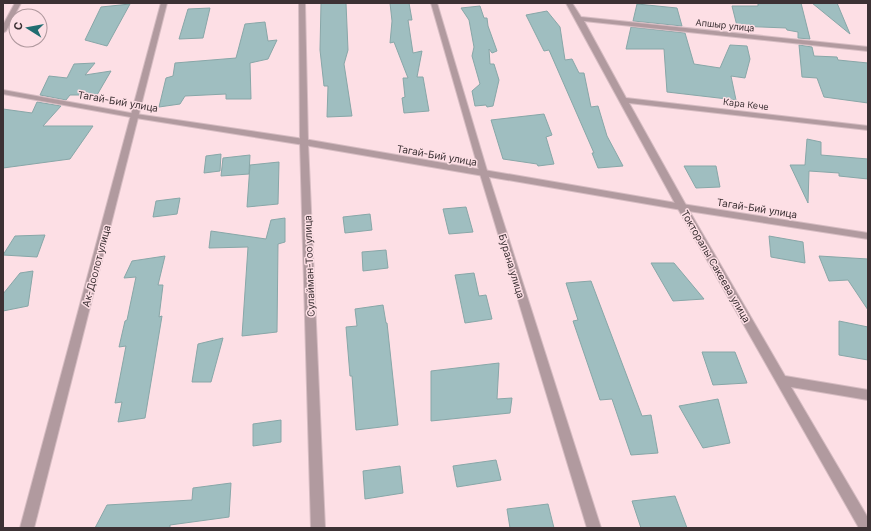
<svg xmlns="http://www.w3.org/2000/svg" width="871" height="531" font-family="Inter,sans-serif">
	<style>
		.building { fill: #9fbec0; stroke: #88a7a8 }
		.lines { fill: none; stroke-linecap: round; stroke-linejoin: round }
		.minor-casing { stroke: #d6bcc2; stroke-width: 2 }
		.tertiary-casing { stroke: #d6bcc2; stroke-width: 2 }
		.minor { fill: #b19a9f; fill-rule: evenodd }
		.tertiary { fill: #b19a9f; fill-rule: evenodd }
		.labels { text-anchor: middle; dominant-baseline: central; stroke-width: 3; stroke-linejoin: round; paint-order: stroke }
		.far-street-label { font-size: 9px; fill: #3c3134; stroke: #fddfe5 }
		.street-label { font-size: 10px; fill: #3c3134; stroke: #fddfe5 }
	</style>
	<rect width="100%" height="100%" fill="#fddfe5"/>
	<!-- building -->
	<g class="building">
		<polygon points="321,3 346,3 348,50 344,64 352,116 327,117 328,86 324,86 320,50"/>
		<polygon points="390,3 409,3 412,20 408,20 413,53 422,51 417,77 423,77 429,111 404,113 402,98 405,97 403,78 408,78 394,42 390,43 392,21"/>
		<polygon points="758,3 801,3 810,39 798,38 798,32 787,30 786,28 737,26 732,6 758,6"/>
		<polygon points="812,3 837,3 850,34"/>
		<polygon points="130,4 107,46 85,40 101,7"/>
		<polygon points="637,4 677,8 682,26 633,21"/>
		<polygon points="480,6 484,18 487,18 488,26 497,51 492,53 489,49 490,64 494,64 499,80 493,106 487,107 486,105 475,106 472,91 480,84 472,56 474,47 469,20 461,8"/>
		<polygon points="210,8 203,38 179,39 188,9"/>
		<polygon points="547,11 560,27 565,60 572,59 579,73 584,73 591,107 598,106 607,136 623,166 598,168 592,153 594,153 549,50 544,51 526,15"/>
		<polygon points="265,22 268,41 277,40 268,59 250,63 251,99 226,99 226,94 185,96 180,104 159,107 166,78 173,76 175,63 236,58 245,24"/>
		<polygon points="631,27 685,33 694,64 720,68 730,45 747,46 750,59 745,78 731,76 736,100 667,92 664,49 626,49"/>
		<polygon points="799,45 812,47 814,56 837,57 838,60 868,63 868,103 824,97 817,78 802,77"/>
		<polygon points="95,63 85,75 111,71 97,95 70,95 66,100 40,95 49,76 67,78 74,64"/>
		<polygon points="37,102 61,106 43,126 93,126 70,159 3,168 3,109 32,113"/>
		<polygon points="544,114 552,135 546,137 554,164 538,166 537,164 503,159 491,120"/>
		<polygon points="807,139 821,142 821,155 868,159 868,179 839,176 839,173 809,171 808,203 790,165 805,165"/>
		<polygon points="221,154 220,171 204,173 206,156"/>
		<polygon points="250,155 249,174 221,176 223,158"/>
		<polygon points="279,162 278,204 247,207 250,165"/>
		<polygon points="684,166 716,166 720,187 696,188"/>
		<polygon points="180,198 177,214 153,217 156,201"/>
		<polygon points="466,207 473,232 449,234 443,209"/>
		<polygon points="370,214 372,230 345,233 343,217"/>
		<polygon points="285,218 285,242 278,244 277,332 242,336 248,247 209,248 211,231 266,239 271,220"/>
		<polygon points="45,235 37,257 3,255 15,236"/>
		<polygon points="769,236 803,242 805,263 771,257"/>
		<polygon points="386,250 388,268 363,271 362,252"/>
		<polygon points="165,256 158,285 163,285 159,317 162,316 145,418 118,422 122,402 115,403 126,346 119,347 125,321 127,320 136,277 124,278 132,261"/>
		<polygon points="819,256 868,259 868,310 848,280 829,281"/>
		<polygon points="651,263 674,263 704,299 673,301"/>
		<polygon points="33,271 28,306 3,311 3,294 20,273"/>
		<polygon points="474,273 479,296 486,295 492,319 465,323 455,275"/>
		<polygon points="591,281 642,416 651,415 658,453 631,455 612,399 600,400 573,321 578,320 566,283"/>
		<polygon points="383,305 386,323 387,323 398,425 356,430 352,376 350,376 346,327 357,326 355,309"/>
		<polygon points="839,321 868,327 868,360 839,355"/>
		<polygon points="223,338 211,382 192,382 198,344"/>
		<polygon points="702,352 735,352 747,383 713,385"/>
		<polygon points="499,363 497,399 512,398 510,413 431,421 431,371"/>
		<polygon points="718,399 730,443 703,448 679,406"/>
		<polygon points="281,420 281,442 253,446 253,424"/>
		<polygon points="496,460 501,480 457,487 453,466"/>
		<polygon points="400,466 403,493 365,499 363,471"/>
		<polygon points="231,483 229,517 170,525 170,528 95,528 107,505 192,500 193,488"/>
		<polygon points="675,496 687,528 641,528 632,501"/>
		<polygon points="548,504 554,528 510,528 507,509"/>
	</g>
	<g class="lines">
		<defs>
			<g id="minor">
				<polygon points="15,3 21,3 6,31 3,33 3,25"/>
				<polygon points="161,3 167,3 34,528 20,528"/>
				<polygon points="299,3 305,3 308,142 325,528 311,528 300,142"/>
				<polygon points="431,3 437,3 488,174 601,528 587,528 480,174"/>
				<polygon points="566,3 572,3 581,17 868,47 868,51 584,21 626,98 868,126 868,130 629,103 687,207 785,376 868,390 868,400 791,387 868,518 868,528 859,528 677,207"/>
			</g>
			<polygon id="tertiary" points="3,90 136,114 304,139 682,204 868,233 868,239 682,210 304,145 136,118 3,94"/>
		</defs>
		<!-- minor casing -->
		<use href="#minor" class="minor-casing"/>
		<!-- tertiary casing -->
		<use href="#tertiary" class="tertiary-casing"/>
		<!-- minor -->
		<use href="#minor" class="minor"/>
		<!-- tertiary -->
		<use href="#tertiary" class="tertiary"/>
	</g>
	<g class="labels">
		<!-- far-street labels -->
		<g class="far-street-label">
			<text transform="translate(725 25) rotate(6)">Апшыр улица</text>
			<text transform="translate(746 104) rotate(7)">Кара Кече</text>
		</g>
		<!-- street labels -->
		<g class="street-label">
			<text transform="translate(118 101) rotate(10)">Тагай-Бий улица</text>
			<text transform="translate(437 155) rotate(10)">Тагай-Бий улица</text>
			<text transform="translate(757 208) rotate(9)">Тагай-Бий улица</text>
			<text transform="translate(96 266) rotate(-75)">Ак-Доолот улица</text>
			<text transform="translate(309 266) rotate(-92)">Сулайман-Тоо улица</text>
			<text transform="translate(512 266) rotate(73)">Бурана улица</text>
			<text transform="translate(716 266) rotate(60)">Токторалы Сакеева улица</text>
		</g>
	</g>
	<!-- border -->
	<rect width="871" height="531" fill="none" stroke="#3c3134" stroke-width="8"/>
	<!-- north arrow -->
	<g transform="translate(28 28) rotate(281)"><circle r="19" fill="#fddfe5" stroke="#b0999e"/>
	<path d="M0-3L7 15L0 10L-7 15Z" fill="#216d71"/>
	<text y="-6" font-size="11" font-weight="bold" text-anchor="middle" fill="#3c3134">С</text>
	</g>
</svg>
